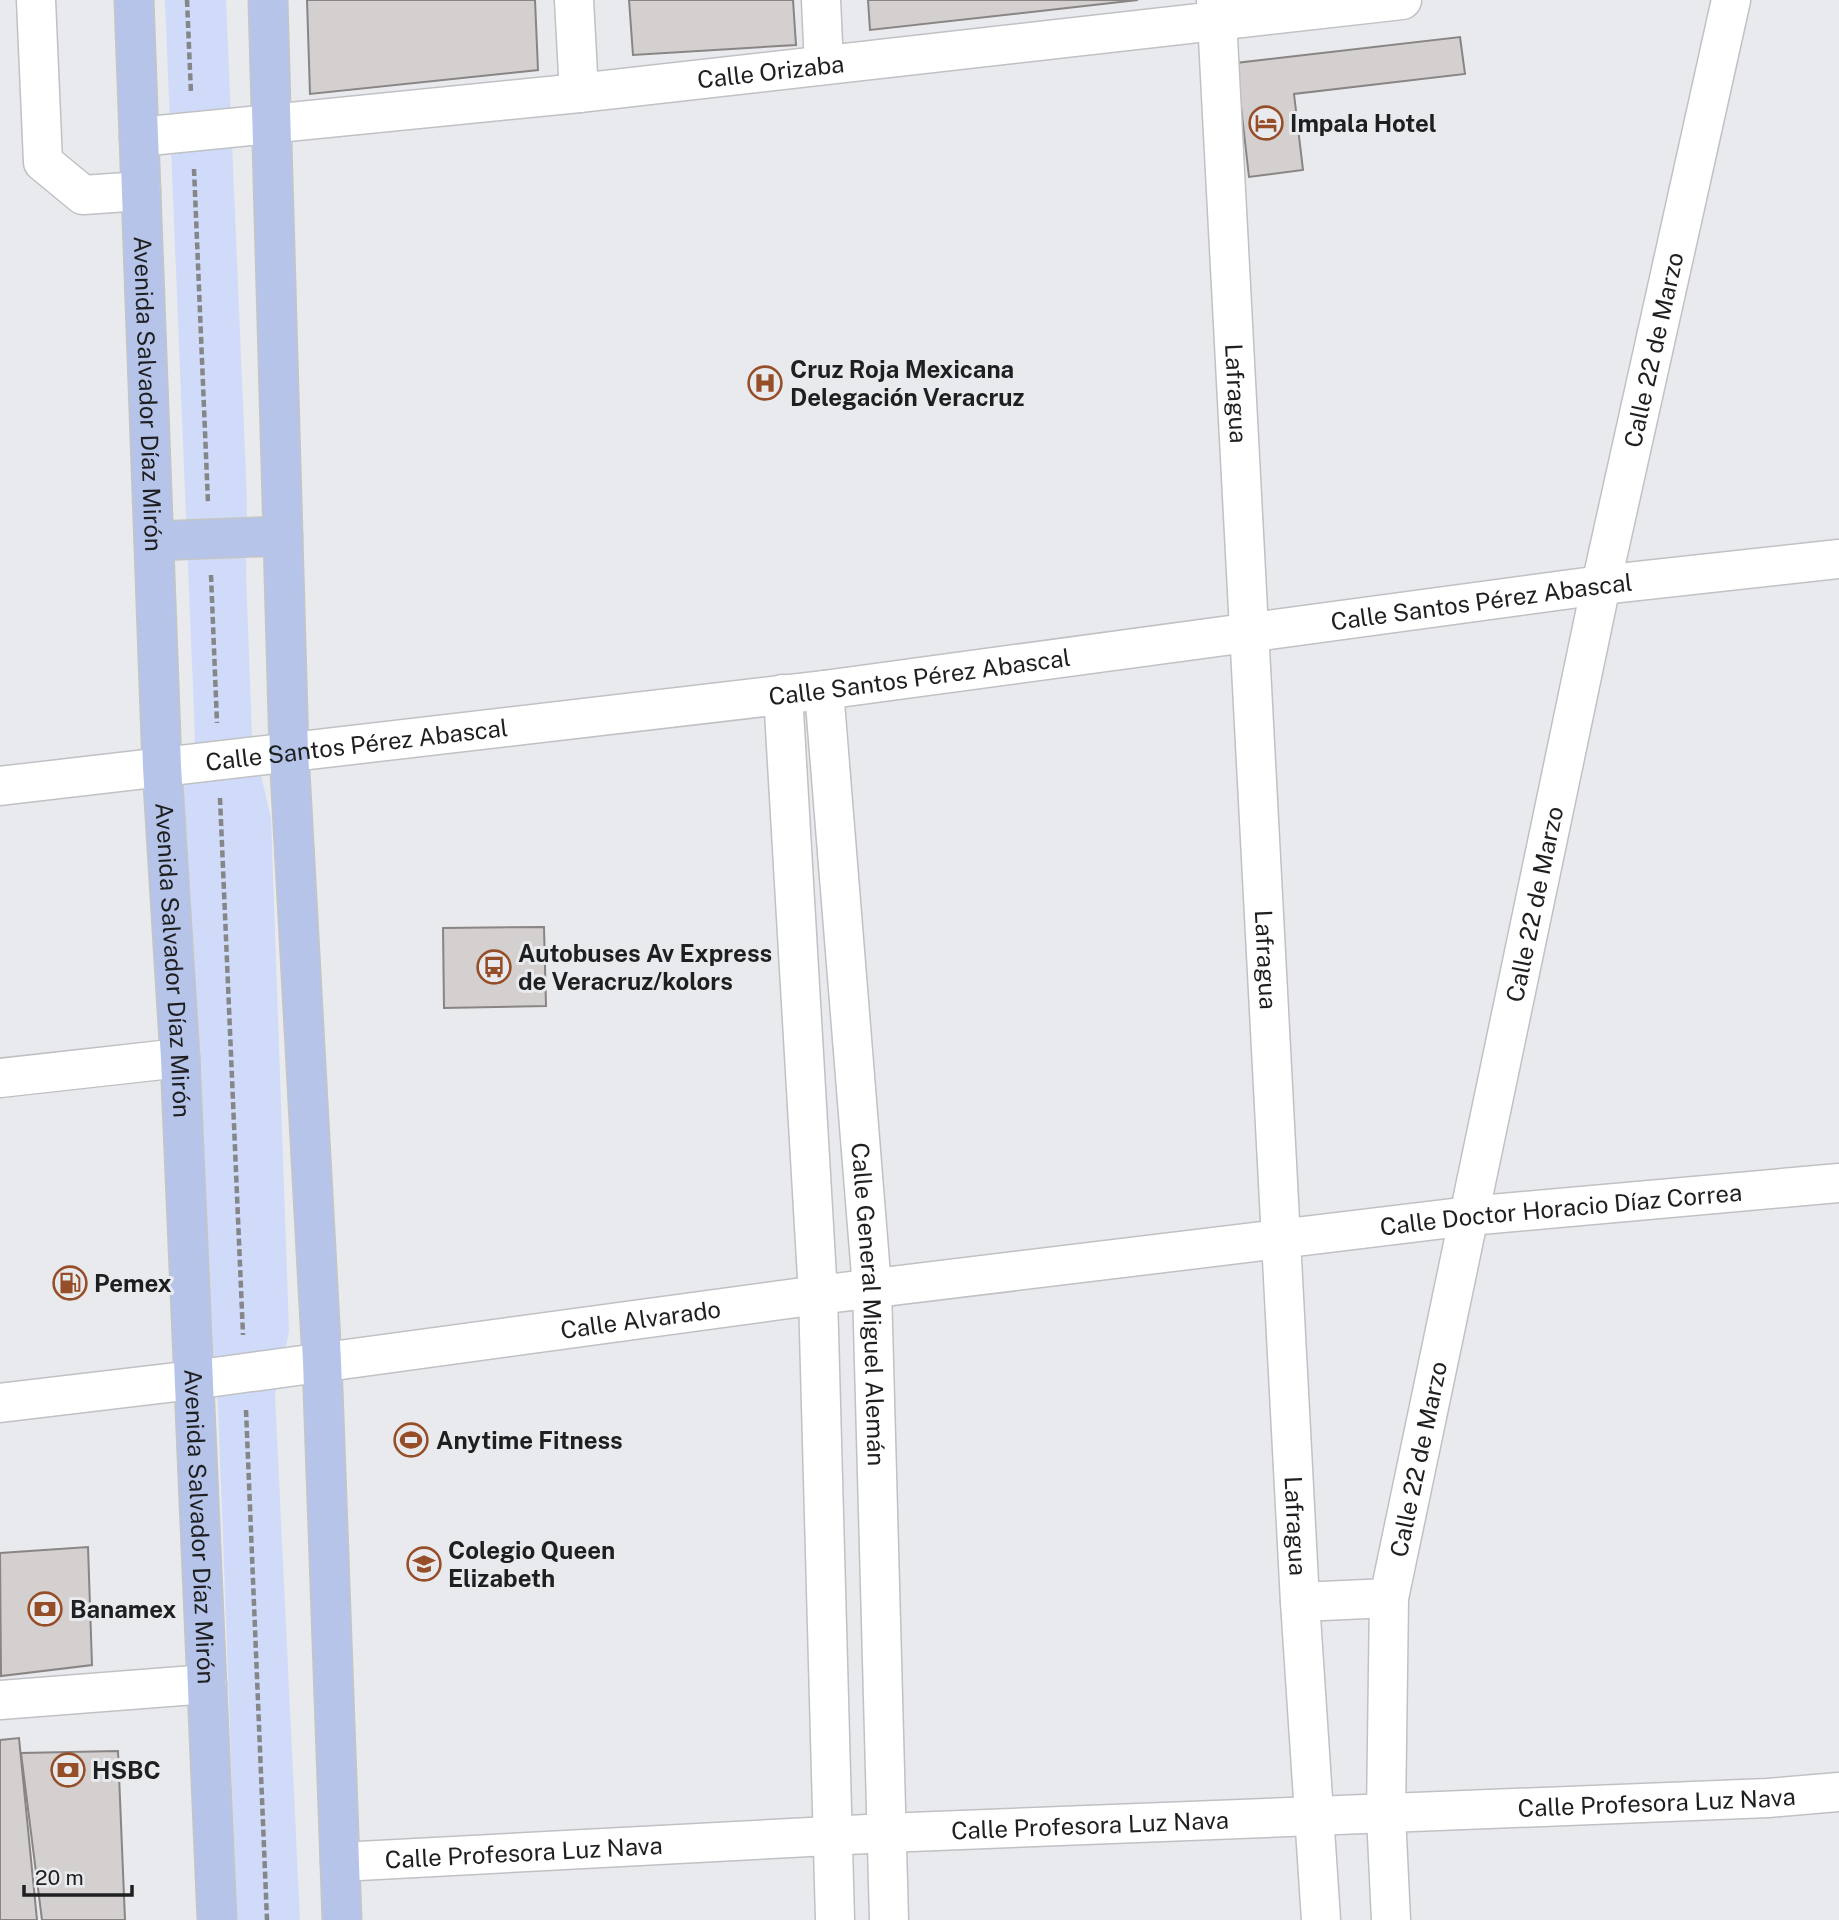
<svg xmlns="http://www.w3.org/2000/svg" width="1839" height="1920" font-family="'Public Sans',sans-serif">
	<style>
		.green { fill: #cfdbf8 }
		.building { fill: #d4d0cf; stroke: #888584; stroke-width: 2 }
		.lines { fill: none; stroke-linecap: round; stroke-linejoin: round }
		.minor-casing { stroke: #c0c1c4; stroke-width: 41 }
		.major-casing { stroke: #c4c5c5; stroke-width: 41 }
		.path { stroke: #858688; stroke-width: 4.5; stroke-dasharray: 7 3.5; stroke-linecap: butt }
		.minor { stroke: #fff; stroke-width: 38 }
		.major { stroke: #b6c4e9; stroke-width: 38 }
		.labels { text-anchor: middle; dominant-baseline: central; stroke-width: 6; stroke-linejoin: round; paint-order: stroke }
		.street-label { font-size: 24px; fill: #1e1f20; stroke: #e9eaed }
		.poi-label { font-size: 24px; font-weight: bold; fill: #1e1f20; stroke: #e9eaed; text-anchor: start }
	</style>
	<rect width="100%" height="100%" fill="#e9eaed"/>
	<!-- green -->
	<polygon class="green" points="165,0 226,0 247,501 246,573 252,737 271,818 289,1332 275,1395 300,1920 237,1920 218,1404 209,1340 176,822 195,738"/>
	<!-- building -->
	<g class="building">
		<polygon points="307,0 535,0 538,70 310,94"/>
		<polygon points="629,0 793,0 796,45 633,55"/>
		<polygon points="868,0 1138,0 870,30"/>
		<polygon points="1460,37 1465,74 1294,94 1303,170 1249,177 1236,63"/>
		<polygon points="544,927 546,1006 444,1008 443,928"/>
		<polygon points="88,1547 92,1665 1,1676 0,1553"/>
		<polygon points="19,1738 37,1920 0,1920 0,1740"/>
		<polygon points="118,1751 125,1920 42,1920 21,1753"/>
	</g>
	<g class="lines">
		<defs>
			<g id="minor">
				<polyline points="36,0 43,162 83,195 141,191"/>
				<polyline points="574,0 579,93"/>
				<polyline points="821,0 824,65"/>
				<path id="s1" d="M 1216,0 L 1300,1602 L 1321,1920"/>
				<path id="s2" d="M 139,137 L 579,93 L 1402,0"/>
				<path id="s3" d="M 824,690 L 872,1288 L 889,1920"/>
				<polyline points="783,694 818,1295 835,1920"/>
				<path id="s4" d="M 0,786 L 824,690 L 1601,585 L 1839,559"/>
				<polyline points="0,1078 180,1058"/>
				<path id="s5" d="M 0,1403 L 193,1380 L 818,1295 L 1469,1216 L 1839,1183"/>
				<polyline points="1300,1602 1389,1598"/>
				<polyline points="0,1700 207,1684"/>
				<path id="s6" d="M 340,1862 L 886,1833 L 1768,1798 L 1839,1792"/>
				<path id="s7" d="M 1391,1920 L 1386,1815 L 1389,1598 L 1601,585 L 1731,0"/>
			</g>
			<g id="major">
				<path id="s8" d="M 134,0 L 162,767 L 180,1058 L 217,1920"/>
				<polyline points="268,0 289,752 322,1361 342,1920"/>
				<polyline points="154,541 283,536"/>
			</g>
		</defs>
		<!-- minor casing -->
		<use href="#minor" class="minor-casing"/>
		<!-- major casing -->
		<use href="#major" class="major-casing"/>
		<!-- path -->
		<g class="path">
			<polyline points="187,0 191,94"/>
			<polyline points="194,169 208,503"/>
			<polyline points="211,575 217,723"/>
			<polyline points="220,798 243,1335"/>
			<polyline points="246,1410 267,1920"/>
		</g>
		<!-- minor -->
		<use href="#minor" class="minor"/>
		<!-- major -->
		<use href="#major" class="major"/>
	</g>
	<!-- icons -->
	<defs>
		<symbol id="hotel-ring" viewBox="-11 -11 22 22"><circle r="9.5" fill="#e9eaed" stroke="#964e29" stroke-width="1.5"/><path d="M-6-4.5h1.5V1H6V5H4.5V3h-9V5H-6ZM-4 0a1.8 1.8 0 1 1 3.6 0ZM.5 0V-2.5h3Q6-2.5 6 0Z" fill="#964e29"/></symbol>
		<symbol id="hospital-ring" viewBox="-11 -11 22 22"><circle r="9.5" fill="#e9eaed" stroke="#964e29" stroke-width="1.5"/><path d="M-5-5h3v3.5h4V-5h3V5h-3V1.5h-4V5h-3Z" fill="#964e29"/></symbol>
		<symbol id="bus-ring" viewBox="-11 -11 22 22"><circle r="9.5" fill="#e9eaed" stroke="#964e29" stroke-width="1.5"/><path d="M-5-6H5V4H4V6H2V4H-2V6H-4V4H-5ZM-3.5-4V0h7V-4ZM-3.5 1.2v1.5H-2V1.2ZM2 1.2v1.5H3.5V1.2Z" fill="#964e29"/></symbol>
		<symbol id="fuel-ring" viewBox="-11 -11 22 22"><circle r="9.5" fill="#e9eaed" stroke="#964e29" stroke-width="1.5"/><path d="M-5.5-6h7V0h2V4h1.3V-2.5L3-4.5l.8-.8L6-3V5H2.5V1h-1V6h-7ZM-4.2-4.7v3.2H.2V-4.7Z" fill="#964e29"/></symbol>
		<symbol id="stadium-ring" viewBox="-11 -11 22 22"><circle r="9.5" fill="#e9eaed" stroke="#964e29" stroke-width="1.5"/><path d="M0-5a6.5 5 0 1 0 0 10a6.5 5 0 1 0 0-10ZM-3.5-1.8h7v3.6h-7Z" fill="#964e29"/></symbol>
		<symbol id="school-ring" viewBox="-11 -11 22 22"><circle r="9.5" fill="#e9eaed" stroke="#964e29" stroke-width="1.5"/><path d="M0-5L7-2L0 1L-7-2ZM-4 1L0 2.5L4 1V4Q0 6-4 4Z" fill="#964e29"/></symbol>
		<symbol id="bank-ring" viewBox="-11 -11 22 22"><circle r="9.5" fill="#e9eaed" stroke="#964e29" stroke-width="1.5"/><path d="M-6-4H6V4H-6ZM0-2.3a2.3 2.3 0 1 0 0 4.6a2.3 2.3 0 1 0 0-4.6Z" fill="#964e29"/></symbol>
	</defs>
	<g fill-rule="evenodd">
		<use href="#hotel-ring" x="1247" y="104" width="38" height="38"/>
		<use href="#hospital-ring" x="746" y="364" width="38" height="38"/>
		<use href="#bus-ring" x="475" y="948" width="38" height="38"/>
		<use href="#fuel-ring" x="51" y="1264" width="38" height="38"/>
		<use href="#stadium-ring" x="392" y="1421" width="38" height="38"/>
		<use href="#school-ring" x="405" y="1545" width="38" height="38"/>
		<use href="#bank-ring" x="26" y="1590" width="38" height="38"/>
		<use href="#bank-ring" x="49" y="1751" width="38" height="38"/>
	</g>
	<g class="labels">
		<!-- street labels -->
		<g class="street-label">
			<text stroke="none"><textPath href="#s2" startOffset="635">Calle Orizaba</textPath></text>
			<text stroke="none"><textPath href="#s7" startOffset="1598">Calle 22 de Marzo</textPath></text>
			<text stroke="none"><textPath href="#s8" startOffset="394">Avenida Salvador Díaz Mirón</textPath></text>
			<text stroke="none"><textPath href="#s1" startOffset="394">Lafragua</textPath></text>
			<text stroke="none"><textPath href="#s4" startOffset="1493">Calle Santos Pérez Abascal</textPath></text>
			<text stroke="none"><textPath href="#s4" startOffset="926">Calle Santos Pérez Abascal</textPath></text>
			<text stroke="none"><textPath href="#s4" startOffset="359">Calle Santos Pérez Abascal</textPath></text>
			<text stroke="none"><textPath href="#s7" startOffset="1031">Calle 22 de Marzo</textPath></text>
			<text stroke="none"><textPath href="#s8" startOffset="961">Avenida Salvador Díaz Mirón</textPath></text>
			<text stroke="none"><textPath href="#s1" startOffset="961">Lafragua</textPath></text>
			<text stroke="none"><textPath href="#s5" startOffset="1573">Calle Doctor Horacio Díaz Correa</textPath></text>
			<text stroke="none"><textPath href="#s3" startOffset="616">Calle General Miguel Alemán</textPath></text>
			<text stroke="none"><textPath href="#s5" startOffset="646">Calle Alvarado</textPath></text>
			<text stroke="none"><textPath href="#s7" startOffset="464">Calle 22 de Marzo</textPath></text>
			<text stroke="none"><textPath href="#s8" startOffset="1528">Avenida Salvador Díaz Mirón</textPath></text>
			<text stroke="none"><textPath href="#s1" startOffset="1528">Lafragua</textPath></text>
			<text stroke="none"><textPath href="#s6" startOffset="1318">Calle Profesora Luz Nava</textPath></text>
			<text stroke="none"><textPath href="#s6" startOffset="751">Calle Profesora Luz Nava</textPath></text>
			<text stroke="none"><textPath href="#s6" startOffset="184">Calle Profesora Luz Nava</textPath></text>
		</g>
		<!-- poi labels -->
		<g class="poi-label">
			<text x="1290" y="123">Impala Hotel</text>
			<text x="790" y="369">Cruz Roja Mexicana<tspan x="790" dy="28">Delegación Veracruz</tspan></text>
			<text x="518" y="953">Autobuses Av Express<tspan x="518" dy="28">de Veracruz/kolors</tspan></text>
			<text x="94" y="1283">Pemex</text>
			<text x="436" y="1440">Anytime Fitness</text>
			<text x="448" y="1550">Colegio Queen<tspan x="448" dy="28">Elizabeth</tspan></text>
			<text x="70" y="1609">Banamex</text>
			<text x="92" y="1770">HSBC</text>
		</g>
	</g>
	<!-- scale -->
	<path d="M24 1885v10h108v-10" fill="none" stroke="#1e1f20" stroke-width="3.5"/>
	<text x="35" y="1885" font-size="21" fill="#1e1f20" stroke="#e9eaed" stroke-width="5" paint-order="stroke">20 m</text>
</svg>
